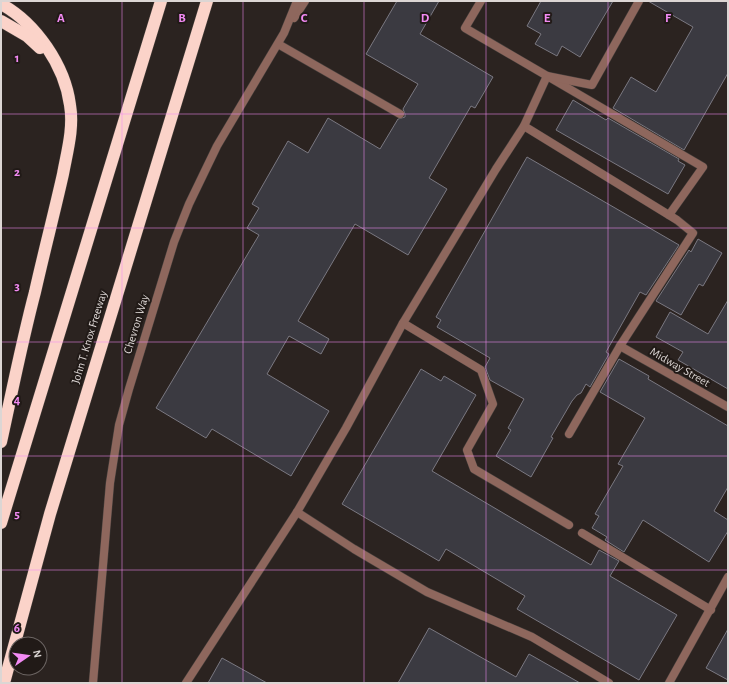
<svg xmlns="http://www.w3.org/2000/svg" width="729" height="684" font-family="'Alegreya Sans',sans-serif">
	<style>
		.building { fill: #3b3a41; stroke: #7a7881 }
		.lines { fill: none; stroke-linecap: round; stroke-linejoin: round }
		.service-casing { stroke: #47403d; stroke-width: 9 }
		.tertiary-casing { stroke: #47403d; stroke-width: 9 }
		.motorway-casing { stroke: #47403d; stroke-width: 13 }
		.service { stroke: #8e675d; stroke-width: 8 }
		.tertiary { stroke: #8e675d; stroke-width: 8 }
		.motorway { stroke: #fbd3c9; stroke-width: 12 }
		.grid { fill: none; stroke: #f28af3; stroke-width: 1; stroke-opacity: 0.55 }
		.labels { text-anchor: middle; dominant-baseline: central; stroke-width: 4; stroke-linejoin: round; paint-order: stroke }
		.street-label { font-size: 12px; fill: #dcd6d4; stroke: #211a17 }
		.grid-label { font-size: 13px; text-anchor: middle; font-weight: bold; fill: #f28af3; stroke: #211a17; stroke-width: 4; stroke-linejoin: round; paint-order: stroke }
	</style>
	<rect width="100%" height="100%" fill="#2b2320"/>
	<!-- building -->
	<g class="building">
		<polygon points="397,1 439,1 420,34 493,77 475,108 471,106 429,178 447,189 408,255 355,224 298,321 329,339 321,354 289,336 267,374 329,411 291,476 212,429 206,438 156,408 259,235 247,228 259,208 252,204 288,141 308,153 328,118 380,149 398,119 405,117 405,114 403,109 418,84 366,54"/>
		<polygon points="541,1 613,1 580,57 562,46 557,56 535,44 541,34 527,26"/>
		<polygon points="648,1 728,1 728,73 684,150 613,108 631,77 656,92 693,27"/>
		<polygon points="573,100 606,120 608,118 679,159 678,161 685,165 668,194 556,130"/>
		<polygon points="527,157 679,245 646,295 640,292 606,352 609,354 590,387 586,384 581,393 577,395 572,401 551,437 553,438 531,477 496,456 511,430 508,428 524,399 490,380 485,367 490,358 437,327 441,320 436,317"/>
		<polygon points="698,239 722,253 703,286 699,284 681,315 656,301 689,250 691,252"/>
		<polygon points="728,300 728,389 678,360 683,352 656,337 670,312 708,334"/>
		<polygon points="619,359 649,376 648,379 728,426 728,487 714,511 728,520 728,531 709,562 643,520 624,552 605,540 607,537 592,528 599,516 595,514 623,466 618,464 645,418 600,392"/>
		<polygon points="421,369 441,381 444,376 476,395 432,471 591,565 599,550 619,561 610,576 677,615 639,680 517,609 525,596 446,549 439,561 342,504"/>
		<polygon points="429,628 516,677 529,654 580,683 398,683"/>
		<polygon points="728,629 728,680 706,668"/>
		<polygon points="222,658 267,683 208,683"/>
	</g>
	<g class="lines">
		<defs>
			<g id="service">
				<polyline points="481,1 465,28 703,167 669,215"/>
				<polyline points="278,44 400,114"/>
				<polyline points="524,126 677,220 693,233 620,346 569,434"/>
				<polyline points="403,323 481,370 493,404 467,450 474,469 569,525"/>
				<polyline points="620,346 728,407"/>
				<polyline points="297,512 354,549 427,592 532,637 609,683"/>
				<polyline points="582,533 711,610"/>
				<polyline points="186,683 297,512 346,428 403,323 496,169 524,126 547,76 592,85 639,1"/>
				<polyline points="669,683 728,577"/>
			</g>
			<g id="tertiary">
				<polyline points="294,18 305,1"/>
				<polyline points="93,683 110,483 119,425 129,389 174,242 189,204 217,146 284,33 297,1"/>
			</g>
			<g id="motorway">
				<path d="M 1,4 C 36,23 65,66 70,105 C 74,128 67,152 63,174 C 54,214 44,252 35,292 C 22,341 12,392 1,442"/>
				<polyline points="1,21 27,36 40,48"/>
				<polyline points="1,523 161,1"/>
				<polyline points="4,683 50,514 207,1"/>
			</g>
		</defs>
		<!-- service casing -->
		<use href="#service" class="service-casing"/>
		<!-- tertiary casing -->
		<use href="#tertiary" class="tertiary-casing"/>
		<!-- motorway casing -->
		<use href="#motorway" class="motorway-casing"/>
		<!-- service -->
		<use href="#service" class="service"/>
		<!-- tertiary -->
		<use href="#tertiary" class="tertiary"/>
		<!-- motorway -->
		<use href="#motorway" class="motorway"/>
	</g>
	<!-- grid -->
	<path class="grid" d="M 122,1 L 122,683M 243,1 L 243,683M 364,1 L 364,683M 486,1 L 486,683M 608,1 L 608,683M 1,114 L 728,114M 1,228 L 728,228M 1,342 L 728,342M 1,456 L 728,456M 1,570 L 728,570"/>
	<g class="labels">
		<!-- street labels -->
		<g class="street-label">
			<text transform="translate(136 324) rotate(-73)">Chevron Way</text>
			<text transform="translate(89 337) rotate(-73)">John T. Knox Freeway</text>
			<text transform="translate(680 367) rotate(30)">Midway Street</text>
		</g>
	</g>
	<g class="grid-label">
		<text x="61" y="22">A</text>
		<text x="182" y="22">B</text>
		<text x="304" y="22">C</text>
		<text x="425" y="22">D</text>
		<text x="547" y="22">E</text>
		<text x="668" y="22">F</text>
		<text x="17" y="62">1</text>
		<text x="17" y="176">2</text>
		<text x="17" y="290">3</text>
		<text x="17" y="404">4</text>
		<text x="17" y="518">5</text>
		<text x="17" y="632">6</text>
	</g>
	<!-- border -->
	<rect width="729" height="684" fill="none" stroke="#dcd6d4" stroke-width="4"/>
	<!-- north arrow -->
	<g transform="translate(28 656) rotate(77)"><circle r="19" fill="#211a17" stroke="#6c6563"/>
	<path d="M0-3L7 15L0 10L-7 15Z" fill="#f28af3"/>
	<text y="-6" font-size="11" font-weight="bold" text-anchor="middle" fill="#dcd6d4">N</text>
	</g>
</svg>
